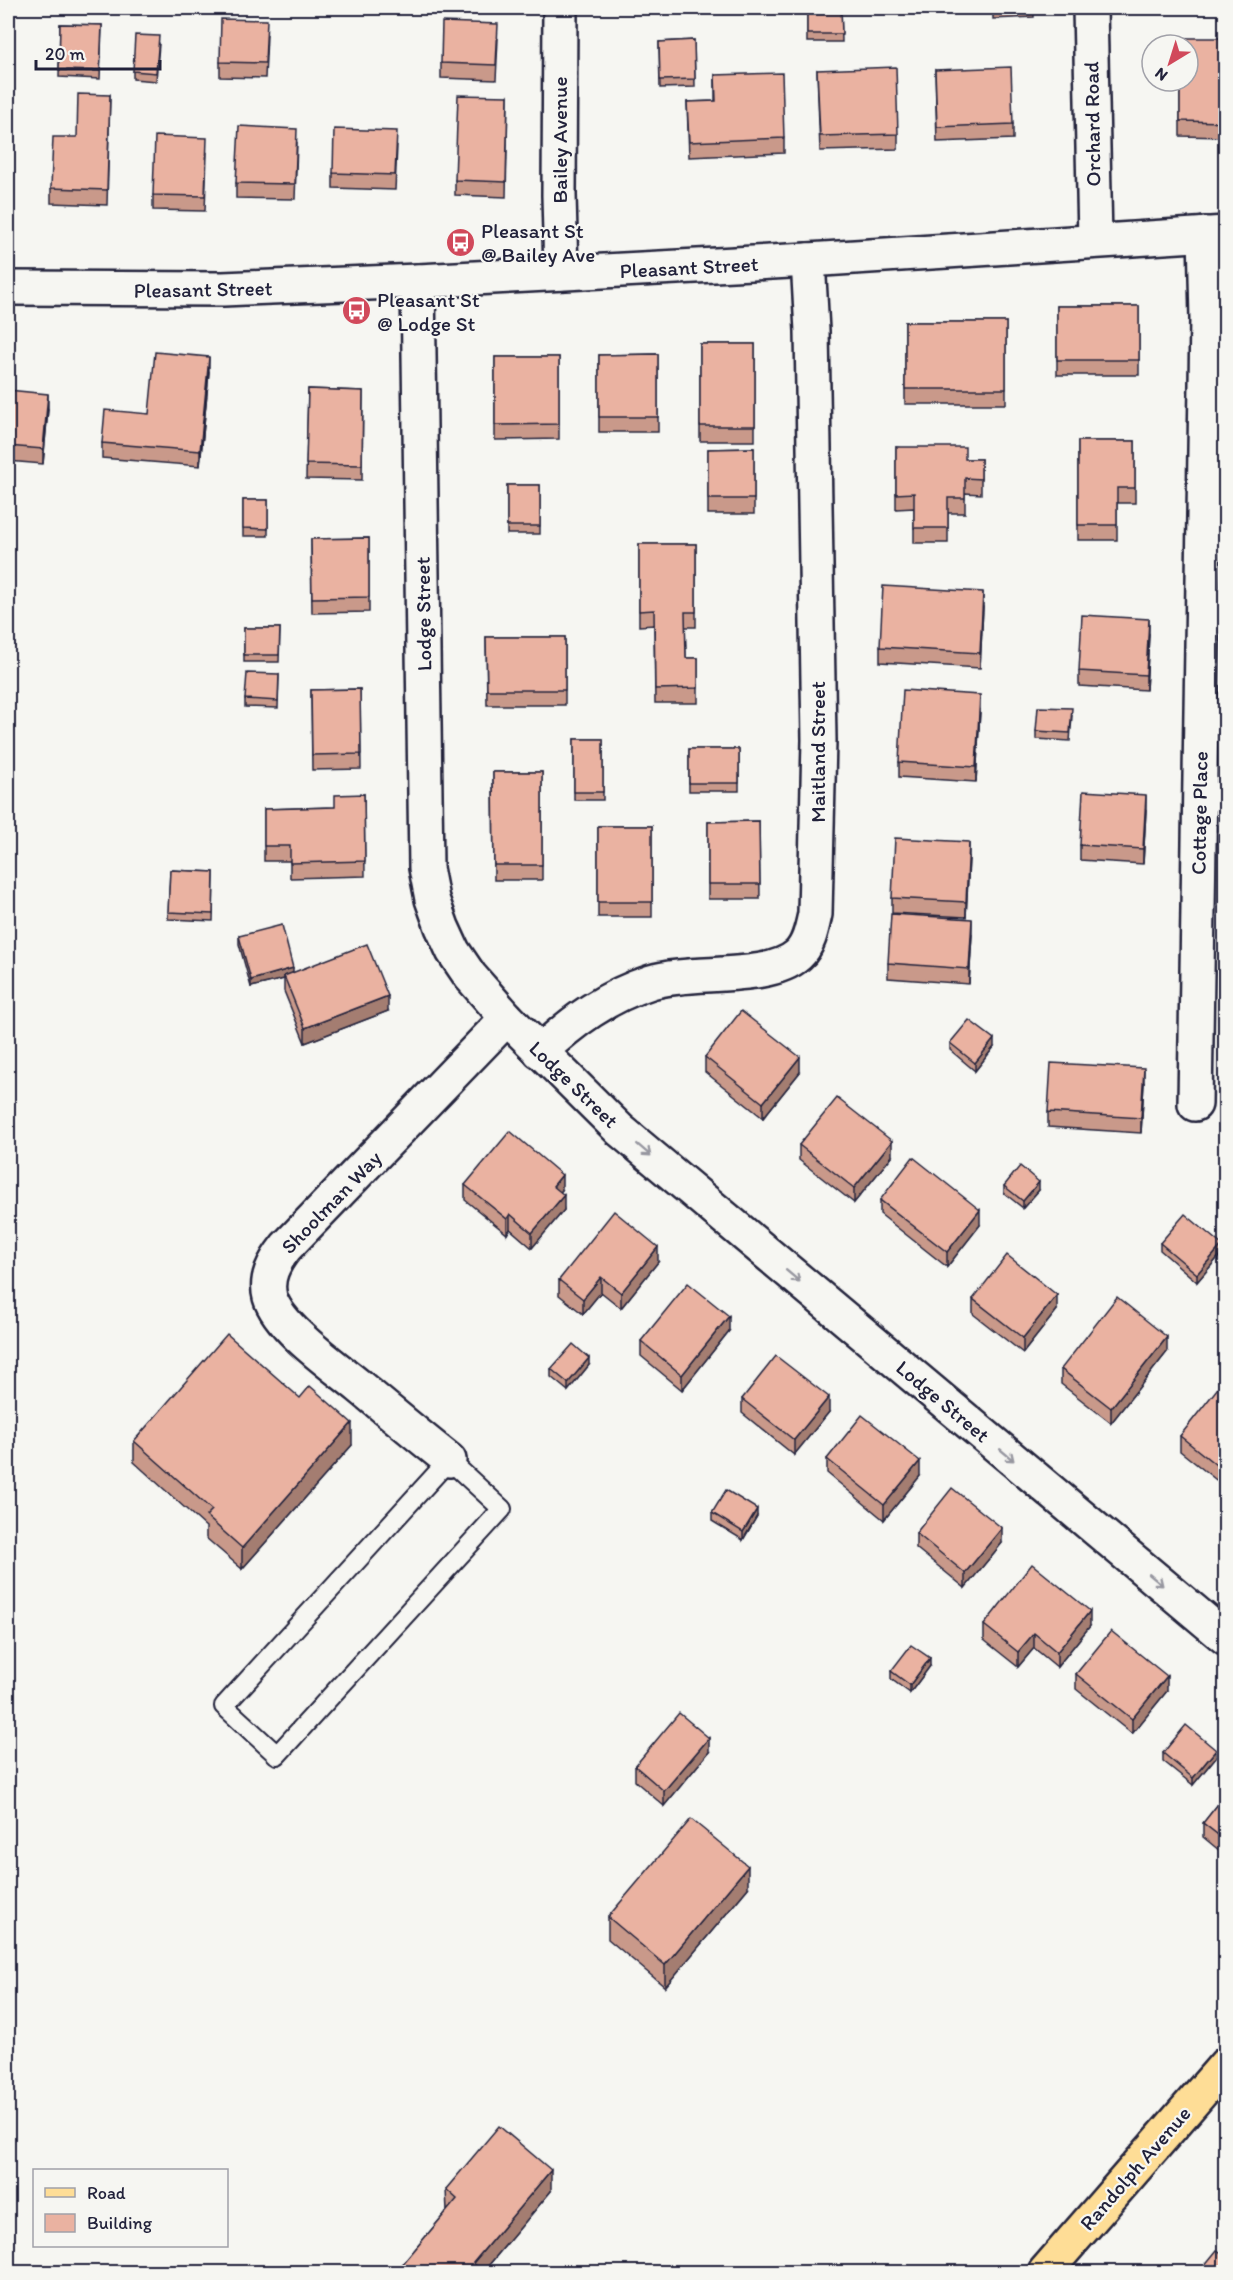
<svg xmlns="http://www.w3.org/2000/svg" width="1233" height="2280" font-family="Itim,sans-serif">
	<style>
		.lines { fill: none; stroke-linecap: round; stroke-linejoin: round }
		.service-casing { stroke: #22223b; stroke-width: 22 }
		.minor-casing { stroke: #22223b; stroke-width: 38 }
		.tertiary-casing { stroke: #22223b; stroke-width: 38 }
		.primary-casing { stroke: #22223b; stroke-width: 38 }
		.service { stroke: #f6f6f2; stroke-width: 18 }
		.minor { stroke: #f6f6f2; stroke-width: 33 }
		.tertiary { stroke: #f6f6f2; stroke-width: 33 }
		.primary { stroke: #fedd96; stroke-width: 33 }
		.wall { fill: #c9998a; stroke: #22223b; stroke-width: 1.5 }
		.shaded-wall { fill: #a47d71; stroke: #22223b; stroke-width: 1.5 }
		.building { fill: #eab2a1; stroke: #22223b; stroke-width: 1.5 }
		.oneway { stroke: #9797a0 }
		.labels { text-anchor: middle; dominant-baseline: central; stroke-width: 4.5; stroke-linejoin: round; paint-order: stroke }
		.street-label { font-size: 21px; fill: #22223b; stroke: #f6f6f2 }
		.poi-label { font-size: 21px; fill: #22223b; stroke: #f6f6f2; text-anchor: start }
	</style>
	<rect width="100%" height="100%" fill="#f6f6f2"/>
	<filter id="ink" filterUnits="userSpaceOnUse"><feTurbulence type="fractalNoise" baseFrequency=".0167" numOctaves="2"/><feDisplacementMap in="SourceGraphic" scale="12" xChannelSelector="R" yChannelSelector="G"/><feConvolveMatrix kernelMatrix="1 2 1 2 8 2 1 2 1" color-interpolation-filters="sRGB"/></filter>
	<g filter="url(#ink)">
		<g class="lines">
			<defs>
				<polygon id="service" points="449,1460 502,1509 277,1755 224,1706"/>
				<g id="minor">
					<polyline points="560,8 559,195 561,273"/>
					<polyline points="1090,8 1095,240"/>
					<polyline points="418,281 426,868 432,899 442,927 453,951 470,976 507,1018 620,1130 1226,1638"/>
					<path d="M 540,1052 C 573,1021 607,996 651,982 C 691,969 768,982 798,955 C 809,945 812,928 815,914 L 819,740 L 812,331 L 808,260"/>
					<polyline points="1195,1104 1207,319 1205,234"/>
					<path d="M 449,1460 C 419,1436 390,1412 360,1387 C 336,1367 279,1328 270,1297 C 265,1278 274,1262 286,1247 L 507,1018"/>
				</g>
				<polyline id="tertiary" points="8,288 223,289 418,281 808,260 1226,233"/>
				<polyline id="primary" points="1045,2272 1226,2064"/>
			</defs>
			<!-- service casing -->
			<use href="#service" class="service-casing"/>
			<!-- minor casing -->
			<use href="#minor" class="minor-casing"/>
			<!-- tertiary casing -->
			<use href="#tertiary" class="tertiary-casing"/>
			<!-- primary casing -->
			<use href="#primary" class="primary-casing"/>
			<!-- service -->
			<use href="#service" class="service"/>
			<!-- minor -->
			<use href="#minor" class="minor"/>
			<!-- tertiary -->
			<use href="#tertiary" class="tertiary"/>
			<!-- primary -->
			<use href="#primary" class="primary"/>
		</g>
		<!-- wall -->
		<g class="wall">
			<polygon points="407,8 483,8 483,11 407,10"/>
			<polygon points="807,8 841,8 842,42 807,42"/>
			<polygon points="993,8 1034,8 1034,17 993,19"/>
			<polygon points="60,24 102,25 100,79 59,77"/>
			<polygon points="267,35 265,78 220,77 220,62"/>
			<polygon points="1226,38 1226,137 1180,136 1180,81"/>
			<polygon points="498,39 496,80 441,78 441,63"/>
			<polygon points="694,40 695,87 660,88 659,42"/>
			<polygon points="159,44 156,81 133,79 133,71"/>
			<polygon points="817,70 898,134 898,149 820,151"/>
			<polygon points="935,70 1013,124 1013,139 937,142"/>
			<polygon points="715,75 784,138 784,153 689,157 687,102 715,101"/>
			<polygon points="110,95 107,205 51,203 51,188 77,137"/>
			<polygon points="508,96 506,197 455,195 455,180"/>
			<polygon points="297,143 295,199 236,198 236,183"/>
			<polygon points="397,146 395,190 333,188 333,173"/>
			<polygon points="207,153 205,211 153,210 153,195"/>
			<rect x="1057" y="306" width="82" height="69"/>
			<rect x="905" y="322" width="101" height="82"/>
			<rect x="700" y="344" width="55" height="97"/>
			<polygon points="658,354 658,432 599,432 599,355"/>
			<polygon points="495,357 559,357 559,439 495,440"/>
			<polygon points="209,372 200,466 102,458 102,443 149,414"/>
			<polygon points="308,389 363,391 362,480 306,479"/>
			<polygon points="8,390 48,409 43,464 8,461"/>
			<polygon points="1078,441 1135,441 1135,503 1117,503 1117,540 1078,540"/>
			<polygon points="896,447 965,459 981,459 981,494 965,493 965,513 948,513 948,543 914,543 914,508 896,509"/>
			<polygon points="754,448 754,514 708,514 708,449"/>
			<rect x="507" y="485" width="33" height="49"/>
			<rect x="243" y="500" width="25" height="36"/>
			<polygon points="369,538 369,612 312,613 311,539"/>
			<polygon points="639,544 696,544 696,627 685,627 686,658 698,658 698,703 655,703 654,625 639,626"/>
			<polygon points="983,607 980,668 880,662 880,647"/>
			<polygon points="244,628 280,628 279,662 244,662"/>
			<polygon points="1149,634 1146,690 1079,686 1079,671"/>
			<polygon points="486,637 565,637 565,705 487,705"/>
			<polygon points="279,674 278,708 245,707 245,699"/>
			<polygon points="360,689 361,769 312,770 311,690"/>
			<polygon points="980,710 976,782 899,777 899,762"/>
			<polygon points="1072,716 1070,741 1036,739 1036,731"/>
			<rect x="574" y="739" width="29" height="61"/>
			<rect x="689" y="749" width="50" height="42"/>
			<polygon points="493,772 542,772 542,880 494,880"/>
			<polygon points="364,794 365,876 290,878 290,861 264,861 264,809 335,807"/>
			<polygon points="1146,810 1143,864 1080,860 1080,845"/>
			<polygon points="759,821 760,899 708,899 708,822"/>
			<rect x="598" y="826" width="54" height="91"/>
			<polygon points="969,857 966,917 892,913 892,898"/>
			<polygon points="170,870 214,872 213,921 168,919"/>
			<polygon points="972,934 969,984 888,978 888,963"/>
			<polygon points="239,936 293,973 388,1011 305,1043 284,991 284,979 251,987 239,944"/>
			<polygon points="950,1043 994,1047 975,1071 950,1050"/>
			<polygon points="705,1057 800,1072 763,1118 705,1072"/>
			<polygon points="1144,1083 1141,1133 1048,1127 1048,1112"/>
			<polygon points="799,1145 892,1156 854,1203 799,1160"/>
			<polygon points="465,1185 562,1190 560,1192 564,1210 532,1248 510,1229 507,1234 465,1200"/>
			<polygon points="1004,1186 1039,1190 1023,1208 1004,1193"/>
			<polygon points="880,1200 980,1225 947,1267 880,1214"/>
			<polygon points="1160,1243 1222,1253 1197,1282 1160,1250"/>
			<polygon points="658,1262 621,1308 601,1292 583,1314 559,1295 559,1280"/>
			<polygon points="973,1299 1057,1310 1023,1353 973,1314"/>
			<polygon points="729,1331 682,1390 641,1356 641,1341"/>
			<polygon points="1167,1352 1111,1423 1061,1384 1061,1369"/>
			<polygon points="589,1365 568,1391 551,1377 551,1369"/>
			<polygon points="1226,1388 1226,1475 1220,1483 1180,1451 1180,1436"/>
			<polygon points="300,1398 352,1445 242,1569 206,1538 206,1527 134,1462 134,1441"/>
			<polygon points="742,1399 829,1412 794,1455 742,1413"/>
			<polygon points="827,1459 920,1476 884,1520 827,1473"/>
			<polygon points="712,1513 757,1516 743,1540 712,1521"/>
			<polygon points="916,1533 1002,1543 965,1588 916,1548"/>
			<polygon points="984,1625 1090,1626 1057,1667 1034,1648 1018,1667 984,1640"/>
			<polygon points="930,1666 910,1693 891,1679 891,1671"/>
			<polygon points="1076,1674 1167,1691 1132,1734 1076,1689"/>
			<polygon points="709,1752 664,1806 635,1781 635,1766"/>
			<polygon points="1163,1753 1216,1757 1193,1785 1163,1761"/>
			<polygon points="1226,1794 1226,1856 1203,1837 1203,1823"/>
			<polygon points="748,1888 665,1987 608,1939 608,1917"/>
			<polygon points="446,2189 551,2191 483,2272 484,2272 396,2272 447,2211"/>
		</g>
		<!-- shaded-wall -->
		<g class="shaded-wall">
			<polygon points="209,357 209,372 200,466 200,451"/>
			<polygon points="48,394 48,409 43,464 43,449"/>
			<polygon points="983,592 983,607 980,668 980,653"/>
			<polygon points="1149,619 1149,634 1146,690 1146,675"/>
			<polygon points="980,695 980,710 976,782 976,767"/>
			<polygon points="1146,795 1146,810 1143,864 1143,849"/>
			<polygon points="969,842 969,857 966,917 966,902"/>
			<polygon points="972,919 972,934 969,984 969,969"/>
			<polygon points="293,968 293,976 284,976 284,979 251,987 251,980"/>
			<polygon points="388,996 388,1011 305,1043 305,1028"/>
			<polygon points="994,1039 994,1047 975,1071 975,1063"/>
			<polygon points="800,1057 800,1072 763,1118 763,1103"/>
			<polygon points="1144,1068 1144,1083 1141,1133 1141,1118"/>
			<polygon points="892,1141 892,1156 854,1203 854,1188"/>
			<polygon points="562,1175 562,1190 553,1200 553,1186"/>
			<polygon points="1039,1182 1039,1190 1023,1208 1023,1201"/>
			<polygon points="564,1195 564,1210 532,1248 532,1233"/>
			<polygon points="980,1210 980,1225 947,1267 947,1252"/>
			<polygon points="510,1214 510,1229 507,1234 507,1219"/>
			<polygon points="1222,1245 1222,1253 1197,1282 1197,1274"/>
			<polygon points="658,1247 658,1262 621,1308 621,1293"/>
			<polygon points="601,1277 601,1292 583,1314 583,1299"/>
			<polygon points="1057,1295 1057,1310 1023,1353 1023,1338"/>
			<polygon points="729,1316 729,1331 682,1390 682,1375"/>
			<polygon points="1167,1337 1167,1352 1111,1423 1111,1408"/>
			<polygon points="589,1358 589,1365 568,1391 568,1383"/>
			<polygon points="829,1397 829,1412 794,1455 794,1440"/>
			<polygon points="352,1423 352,1445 242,1569 242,1548"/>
			<polygon points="920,1461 920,1476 884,1520 884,1505"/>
			<polygon points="1226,1461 1226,1475 1220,1483 1220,1468"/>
			<polygon points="757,1509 757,1516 743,1540 743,1532"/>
			<polygon points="1002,1528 1002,1543 965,1588 965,1573"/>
			<polygon points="1090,1611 1090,1626 1057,1667 1057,1652"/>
			<polygon points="1034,1633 1034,1648 1018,1667 1018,1652"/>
			<polygon points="930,1658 930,1666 910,1693 910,1685"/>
			<polygon points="1167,1676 1167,1691 1132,1734 1132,1719"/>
			<polygon points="709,1738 709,1752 664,1806 664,1791"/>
			<polygon points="1216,1750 1216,1757 1193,1785 1193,1778"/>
			<polygon points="748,1866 748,1888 665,1987 665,1965"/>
			<polygon points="551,2170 551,2191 483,2272 473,2263"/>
		</g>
		<!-- building -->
		<g class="building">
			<polygon points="807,8 841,8 842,34 807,34"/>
			<polygon points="993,8 1034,8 1034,10 993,11"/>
			<polygon points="221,19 267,20 265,63 220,62"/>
			<polygon points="442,22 498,24 496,65 441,63"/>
			<polygon points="60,24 102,25 100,71 59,70"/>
			<polygon points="135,35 159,36 156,73 133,71"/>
			<polygon points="1180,38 1226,38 1226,122 1180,121 1180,81 1188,81 1188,45 1180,45"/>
			<polygon points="694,40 695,79 660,80 659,42"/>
			<polygon points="896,67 898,134 820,136 817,70"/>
			<polygon points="1011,67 1013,124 937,127 935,70"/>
			<polygon points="782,73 784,138 689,142 687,102 716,101 715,75"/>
			<polygon points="78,94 110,95 107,190 51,188 53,137 77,137"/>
			<polygon points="458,95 508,96 506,182 455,180"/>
			<polygon points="239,126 297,129 295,184 236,183"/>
			<polygon points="334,129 397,131 395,175 333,173"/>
			<polygon points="155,136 207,138 205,196 153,195"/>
			<rect x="1057" y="306" width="82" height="54"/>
			<rect x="905" y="322" width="101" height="67"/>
			<rect x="700" y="344" width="55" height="82"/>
			<polygon points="155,352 209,357 200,451 102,443 105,410 149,414"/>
			<polygon points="658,354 658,417 599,417 599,355"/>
			<polygon points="495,357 559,357 559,424 495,425"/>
			<polygon points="308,389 363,391 362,465 306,464"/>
			<polygon points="8,390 48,394 43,449 8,446"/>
			<polygon points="1078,441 1135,441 1135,488 1117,488 1117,525 1078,525"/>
			<polygon points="896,447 965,447 965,459 981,459 981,479 965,478 965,498 948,498 948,528 914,528 914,493 896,494"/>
			<polygon points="754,448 754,499 708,499 708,449"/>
			<rect x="507" y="485" width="33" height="41"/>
			<polygon points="243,500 268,500 268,529 243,528"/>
			<polygon points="369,538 369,597 312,598 311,539"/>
			<polygon points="639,544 696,544 696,612 685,612 686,658 698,658 698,688 655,689 654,610 639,611"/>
			<polygon points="883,586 983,592 980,653 880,647"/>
			<polygon points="1082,615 1149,619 1146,675 1079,671"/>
			<polygon points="244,628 280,628 279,655 244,655"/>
			<polygon points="486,637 565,637 565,690 487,690"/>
			<polygon points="247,673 279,674 278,701 245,699"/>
			<polygon points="360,689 361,754 312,755 311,690"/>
			<polygon points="903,690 980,695 976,767 899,762"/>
			<polygon points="1038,707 1072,708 1070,733 1036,731"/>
			<rect x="574" y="739" width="29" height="53"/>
			<rect x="689" y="749" width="50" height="34"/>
			<polygon points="493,772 542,772 542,865 494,865"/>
			<polygon points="1083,791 1146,795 1143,849 1080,845"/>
			<polygon points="364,794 365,861 290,863 290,846 264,846 264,809 335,807 335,795"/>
			<polygon points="759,821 760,884 708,884 708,822"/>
			<rect x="598" y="826" width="54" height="76"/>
			<polygon points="895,838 969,842 966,902 892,898"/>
			<polygon points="170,870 214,872 213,914 168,912"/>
			<polygon points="891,914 972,919 969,969 888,963"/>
			<polygon points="282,925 293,968 251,980 239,936"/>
			<polygon points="367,944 388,996 305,1028 284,976"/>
			<polygon points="741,1011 800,1057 763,1103 705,1057"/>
			<polygon points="969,1020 994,1039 975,1063 950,1043"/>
			<polygon points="1051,1063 1144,1068 1141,1118 1048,1112"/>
			<polygon points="837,1098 892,1141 854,1188 799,1145"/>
			<polygon points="510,1131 562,1175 553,1186 564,1195 532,1233 510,1214 507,1219 465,1185"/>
			<polygon points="913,1157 980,1210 947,1252 880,1200"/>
			<polygon points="1020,1166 1039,1182 1023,1201 1004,1186"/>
			<polygon points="614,1211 658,1247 621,1293 601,1277 583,1299 559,1280"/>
			<polygon points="1185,1214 1222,1245 1197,1274 1160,1243"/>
			<polygon points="1007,1255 1057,1295 1023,1338 973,1299"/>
			<polygon points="688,1283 729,1316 682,1375 641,1341"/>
			<polygon points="1117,1297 1167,1337 1111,1408 1061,1369"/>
			<polygon points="227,1334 300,1398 310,1386 352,1423 242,1548 206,1516 212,1510 134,1441"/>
			<polygon points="573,1344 589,1358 568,1383 551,1369"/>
			<polygon points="776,1356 829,1397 794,1440 742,1399"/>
			<polygon points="1221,1384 1226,1388 1226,1461 1220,1468 1180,1436"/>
			<polygon points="862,1415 920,1461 884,1505 827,1459"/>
			<polygon points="952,1488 1002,1528 965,1573 916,1533"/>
			<polygon points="726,1490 757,1509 743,1532 712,1513"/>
			<polygon points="1032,1564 1090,1611 1057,1652 1034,1633 1018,1652 984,1625"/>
			<polygon points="1111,1631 1167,1676 1132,1719 1076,1674"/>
			<polygon points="911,1645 930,1658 910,1685 891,1671"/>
			<polygon points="679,1713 709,1738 664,1791 635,1766"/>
			<polygon points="1186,1725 1216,1750 1193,1778 1163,1753"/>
			<polygon points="1226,1794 1226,1841 1203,1823"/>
			<polygon points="691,1819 748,1866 665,1965 608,1917"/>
			<polygon points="499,2126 551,2170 473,2263 484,2272 396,2272 457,2199 446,2189"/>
			<polygon points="1217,2250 1226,2256 1226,2272 1199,2272"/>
		</g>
		<!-- one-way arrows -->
		<defs><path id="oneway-shaft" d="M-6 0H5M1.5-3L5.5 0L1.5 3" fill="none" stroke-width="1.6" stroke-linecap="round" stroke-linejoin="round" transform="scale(1.5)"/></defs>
		<g class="oneway">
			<use href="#oneway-shaft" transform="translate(644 1150) rotate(41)"/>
			<use href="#oneway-shaft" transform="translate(793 1276) rotate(40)"/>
			<use href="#oneway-shaft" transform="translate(1007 1455) rotate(40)"/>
			<use href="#oneway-shaft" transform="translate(1156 1580) rotate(40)"/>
		</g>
	</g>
	<!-- icons -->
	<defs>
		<symbol id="bus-disc" viewBox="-11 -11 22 22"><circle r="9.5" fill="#d1495b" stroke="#f6f6f2"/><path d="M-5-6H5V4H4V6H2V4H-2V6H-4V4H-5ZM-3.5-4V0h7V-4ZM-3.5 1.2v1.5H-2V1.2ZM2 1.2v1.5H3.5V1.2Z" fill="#fff"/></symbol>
	</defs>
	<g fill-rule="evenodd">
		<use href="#bus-disc" x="444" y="226" width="33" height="33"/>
		<use href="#bus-disc" x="340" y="294" width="33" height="33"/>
	</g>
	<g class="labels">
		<!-- street labels -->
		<g class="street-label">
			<text transform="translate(1092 124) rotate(-91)">Orchard Road</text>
			<text transform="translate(559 140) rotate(-90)">Bailey Avenue</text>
			<text transform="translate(689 267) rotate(-3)">Pleasant Street</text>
			<text transform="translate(203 289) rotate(-1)">Pleasant Street</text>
			<text transform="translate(423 614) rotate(-91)">Lodge Street</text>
			<text transform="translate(817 752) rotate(-90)">Maitland Street</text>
			<text transform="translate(1199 813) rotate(-89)">Cottage Place</text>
			<text transform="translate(574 1084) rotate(44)">Lodge Street</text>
			<text transform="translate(331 1202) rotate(-46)">Shoolman Way</text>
			<text transform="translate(943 1401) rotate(40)">Lodge Street</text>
			<text transform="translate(1135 2168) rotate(-49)">Randolph Avenue</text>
		</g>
		<!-- poi labels -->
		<g class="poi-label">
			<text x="481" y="230">Pleasant St<tspan x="481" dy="24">@ Bailey Ave</tspan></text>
			<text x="377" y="299">Pleasant St<tspan x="377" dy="24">@ Lodge St</tspan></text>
		</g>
	</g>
	<!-- margin -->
	<rect width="1233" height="2280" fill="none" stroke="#f6f6f2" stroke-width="30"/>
	<rect x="15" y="15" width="1203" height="2250" fill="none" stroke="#22223b" stroke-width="2" filter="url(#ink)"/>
	<!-- legend -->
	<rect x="33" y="2169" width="195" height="78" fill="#f6f6f2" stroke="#a1a1a9" stroke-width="1.5"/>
	<rect x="45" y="2188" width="30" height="9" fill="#fedd96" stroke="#a1a1a9" stroke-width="1.5"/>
	<text x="87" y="2199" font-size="18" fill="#22223b">Road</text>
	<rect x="45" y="2214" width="30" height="18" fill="#eab2a1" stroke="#a1a1a9" stroke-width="1.5"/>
	<text x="87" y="2229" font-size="18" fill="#22223b">Building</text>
	<!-- north arrow -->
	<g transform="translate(1170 63) rotate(218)"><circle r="28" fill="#f6f6f2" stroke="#a1a1a9" stroke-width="1.5"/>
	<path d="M0-4.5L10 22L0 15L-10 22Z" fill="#d1495b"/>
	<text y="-9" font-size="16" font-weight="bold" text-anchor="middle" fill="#22223b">N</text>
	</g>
	<!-- scale -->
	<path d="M36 60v9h124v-9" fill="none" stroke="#22223b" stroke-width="3"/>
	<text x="45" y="60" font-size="18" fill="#22223b" stroke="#f6f6f2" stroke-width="4.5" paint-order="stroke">20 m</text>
</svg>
